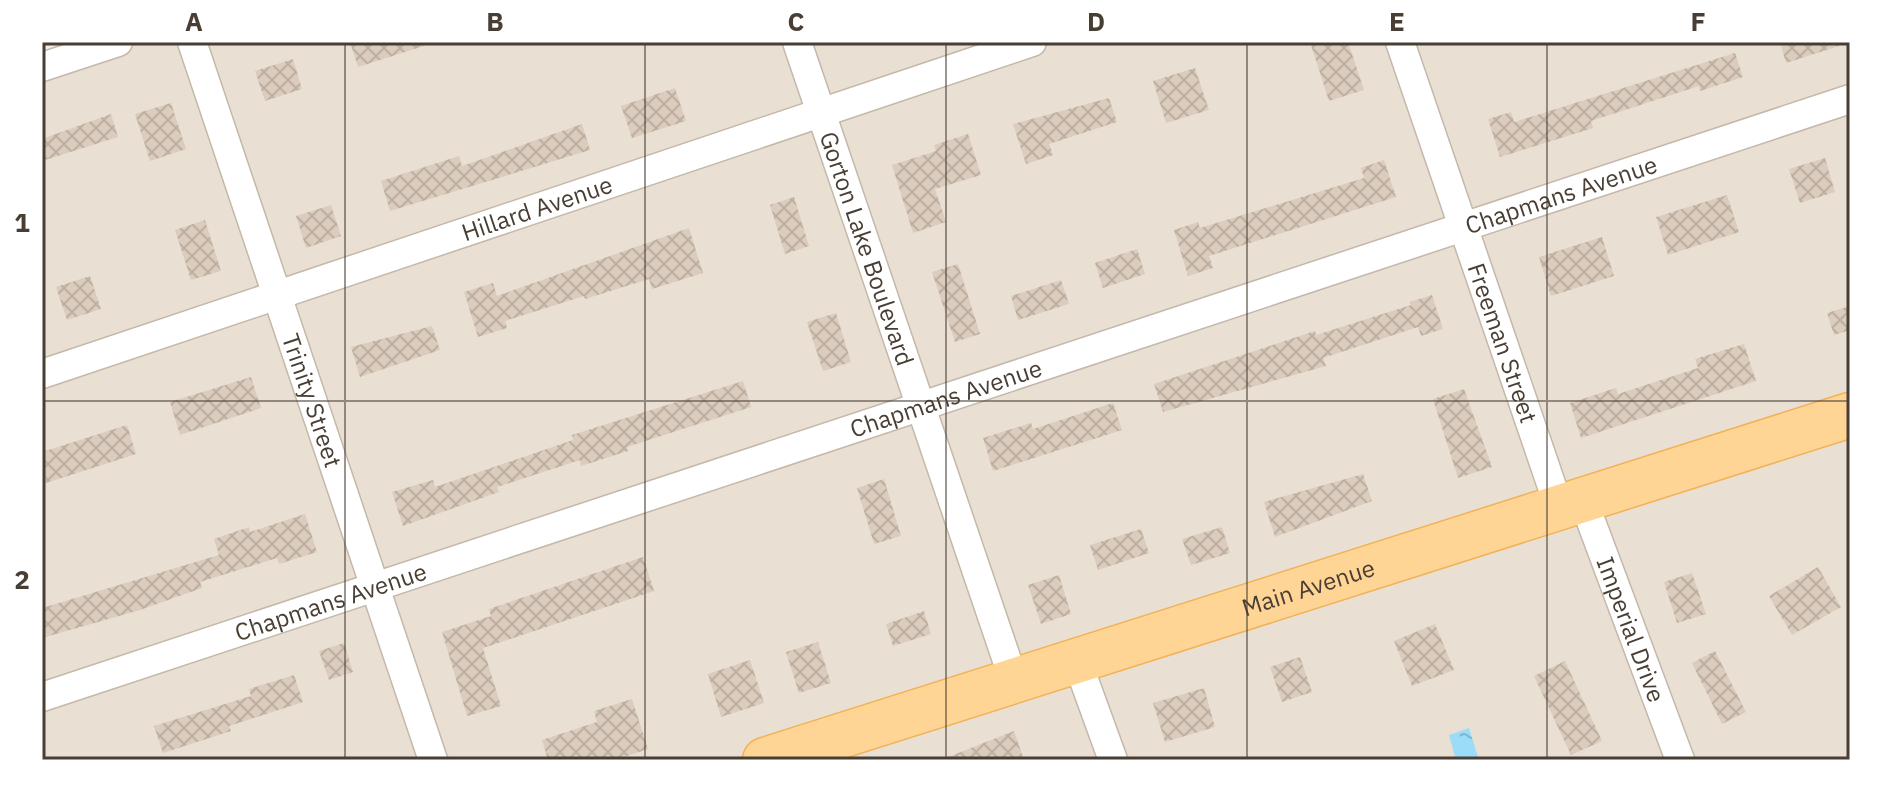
<svg xmlns="http://www.w3.org/2000/svg" width="1892" height="802" font-family="'IBM Plex Sans',sans-serif">
	<style>
		.residential { fill: #e9e0d3 }
		.water { fill: url(#water-ripples) }
		.building { fill: url(#building-cross-hatch) }
		.lines { fill: none; stroke-linecap: round; stroke-linejoin: round }
		.street-casing { stroke: #c4b8aa; stroke-width: 31 }
		.primary-casing { stroke: #f1b258; stroke-width: 47 }
		.street { stroke: #fff; stroke-width: 28 }
		.primary { stroke: #ffd595; stroke-width: 44 }
		.grid { fill: none; stroke: #483e34; stroke-width: 2; stroke-opacity: 0.55 }
		.labels { text-anchor: middle; dominant-baseline: central; stroke-width: 6; stroke-linejoin: round; paint-order: stroke }
		.street-label { font-size: 24px; fill: #483e34; stroke: #fff }
		.neatline { fill: none; stroke: #483e34; stroke-width: 3 }
		.grid-label { font-size: 26px; text-anchor: middle; font-weight: bold; fill: #483e34 }
	</style>
	<defs>
		<pattern id="water-ripples" width="26" height="14" patternUnits="userSpaceOnUse" patternTransform="scale(2)"><rect width="26" height="14" fill="#9bddf8"/><path d="M2 4q2-2 4 0t4 0M15 11q2-2 4 0t4 0" fill="none" stroke="#80b5ca"/></pattern>
		<pattern id="building-cross-hatch" width="8" height="8" patternUnits="userSpaceOnUse" patternTransform="scale(2)"><rect width="8" height="8" fill="#dbccbd"/><path d="M0 0l8 8M0 8l8-8" fill="none" stroke="#bdb0a3"/></pattern>
	</defs>
	<rect width="100%" height="100%" fill="#f5efe6"/>
	<!-- residential -->
	<polygon class="residential" points="124,42 1850,42 1850,760 42,760 42,70"/>
	<!-- water -->
	<polygon class="water" points="1469,728 1479,760 1456,760 1449,735"/>
	<!-- building -->
	<g class="building">
		<polygon points="350,42 424,42 424,46 358,67"/>
		<polygon points="1310,42 1348,42 1364,90 1329,101"/>
		<polygon points="1780,42 1839,42 1839,46 1786,63"/>
		<polygon points="1735,53 1743,77 1700,91 1699,86 1591,121 1593,128 1500,157 1488,119 1511,112 1514,122"/>
		<polygon points="293,59 302,89 265,101 255,71"/>
		<polygon points="1195,68 1209,110 1166,123 1153,81"/>
		<polygon points="675,88 686,121 632,138 621,106"/>
		<polygon points="1109,98 1117,122 1049,144 1053,155 1026,164 1013,124"/>
		<polygon points="171,103 186,149 150,161 135,114"/>
		<polygon points="111,114 118,137 42,161 42,139"/>
		<polygon points="582,124 590,150 390,211 381,181 459,156 462,166"/>
		<polygon points="968,134 981,175 935,189 946,222 913,233 892,165 936,151 934,145"/>
		<polygon points="1825,158 1835,192 1800,203 1789,169"/>
		<polygon points="1384,160 1396,197 1209,256 1213,268 1188,276 1174,230 1198,222 1200,228 1364,178 1361,168"/>
		<polygon points="1727,195 1739,232 1668,255 1656,217"/>
		<polygon points="794,197 809,246 785,254 770,205"/>
		<polygon points="331,205 341,236 306,248 296,216"/>
		<polygon points="205,220 221,271 191,280 175,230"/>
		<polygon points="689,228 703,273 652,289 649,279 585,299 584,296 505,321 507,328 478,337 464,292 493,283 497,296"/>
		<polygon points="1602,237 1614,276 1551,296 1539,257"/>
		<polygon points="1137,249 1145,274 1103,288 1095,263"/>
		<polygon points="958,264 980,334 955,342 932,272"/>
		<polygon points="90,276 101,309 67,320 56,287"/>
		<polygon points="1061,280 1069,304 1018,320 1011,296"/>
		<polygon points="1432,295 1443,329 1421,336 1418,327 1323,358 1326,366 1163,412 1154,384 1315,331 1316,335 1411,305 1410,302"/>
		<polygon points="1850,306 1850,330 1834,335 1827,313"/>
		<polygon points="836,313 851,362 823,371 807,322"/>
		<polygon points="432,326 440,350 360,377 351,347"/>
		<polygon points="1744,344 1756,381 1581,438 1570,403 1616,388 1618,394 1698,368 1695,359"/>
		<polygon points="251,377 261,408 180,435 170,402"/>
		<polygon points="743,381 751,407 627,447 628,451 581,466 580,460 497,487 499,492 403,526 392,492 433,480 435,487 573,440 572,435"/>
		<polygon points="1464,389 1492,467 1458,478 1433,399"/>
		<polygon points="1113,403 1122,430 993,471 983,438 1031,423 1033,429"/>
		<polygon points="127,425 136,454 46,483 42,452"/>
		<polygon points="1363,474 1372,501 1275,537 1264,502"/>
		<polygon points="884,479 901,536 874,544 857,488"/>
		<polygon points="305,514 317,552 279,564 277,558 200,582 202,588 140,610 42,638 42,608 219,555 214,539 249,527 250,532"/>
		<polygon points="1222,527 1230,553 1191,565 1182,539"/>
		<polygon points="1141,529 1149,553 1098,570 1090,545"/>
		<polygon points="643,557 654,591 483,648 501,706 467,716 442,632 491,616 489,609"/>
		<polygon points="1818,567 1841,607 1792,635 1769,596"/>
		<polygon points="1692,573 1706,614 1677,623 1664,582"/>
		<polygon points="1059,575 1071,614 1041,624 1028,585"/>
		<polygon points="924,611 931,634 893,646 886,624"/>
		<polygon points="1435,624 1454,670 1412,686 1394,641"/>
		<polygon points="818,642 831,683 799,693 786,652"/>
		<polygon points="344,643 353,672 329,680 319,651"/>
		<polygon points="1715,651 1746,712 1722,724 1692,663"/>
		<polygon points="1300,657 1312,692 1282,702 1270,667"/>
		<polygon points="750,660 764,703 721,717 708,674"/>
		<polygon points="1565,661 1602,741 1571,755 1534,676"/>
		<polygon points="294,675 303,702 229,726 231,731 163,753 154,726 251,696 249,689"/>
		<polygon points="1204,688 1215,727 1165,742 1153,703"/>
		<polygon points="632,699 648,749 615,760 548,760 542,740 597,722 594,711"/>
		<polygon points="1014,731 1024,760 944,760 943,759"/>
	</g>
	<g class="lines">
		<defs>
			<g id="street">
				<path id="s1" d="M 192,42 L 433,760"/>
				<path id="s2" d="M 797,42 L 1014,681"/>
				<path id="s3" d="M 1400,42 L 1559,507"/>
				<polyline points="42,67 118,42"/>
				<path id="s4" d="M 42,374 L 1032,42"/>
				<path id="s5" d="M 1583,500 L 1680,760"/>
				<polyline points="1077,661 1113,760"/>
				<path id="s6" d="M 42,697 L 1850,99"/>
			</g>
			<g id="primary">
				<path id="s7" d="M 765,760 L 1850,415"/>
			</g>
		</defs>
		<!-- street casing -->
		<use href="#street" class="street-casing"/>
		<!-- primary casing -->
		<use href="#primary" class="primary-casing"/>
		<!-- street -->
		<use href="#street" class="street"/>
		<!-- primary -->
		<use href="#primary" class="primary"/>
	</g>
	<!-- grid -->
	<path class="grid" d="M 345,42 L 345,760M 645,42 L 645,760M 946,42 L 946,760M 1247,42 L 1247,760M 1547,42 L 1547,760M 42,401 L 1850,401"/>
	<g class="labels">
		<!-- street labels -->
		<g class="street-label">
			<text stroke="none"><textPath href="#s6" startOffset="1600">Chapmans Avenue</textPath></text>
			<text stroke="none"><textPath href="#s4" startOffset="522">Hillard Avenue</textPath></text>
			<text stroke="none"><textPath href="#s2" startOffset="218">Gorton Lake Boulevard</textPath></text>
			<text stroke="none"><textPath href="#s3" startOffset="318">Freeman Street</textPath></text>
			<text stroke="none"><textPath href="#s6" startOffset="952">Chapmans Avenue</textPath></text>
			<text stroke="none"><textPath href="#s1" startOffset="378">Trinity Street</textPath></text>
			<text stroke="none"><textPath href="#s7" startOffset="570">Main Avenue</textPath></text>
			<text stroke="none"><textPath href="#s6" startOffset="304">Chapmans Avenue</textPath></text>
			<text stroke="none"><textPath href="#s5" startOffset="138">Imperial Drive</textPath></text>
		</g>
	</g>
	<!-- border -->
	<rect width="1892" height="802" fill="none" stroke="#ffffff" stroke-width="88"/>
	<rect x="44" y="44" width="1804" height="714" class="neatline"/>
	<g class="grid-label">
		<text x="194" y="31">A</text>
		<text x="495" y="31">B</text>
		<text x="796" y="31">C</text>
		<text x="1096" y="31">D</text>
		<text x="1397" y="31">E</text>
		<text x="1698" y="31">F</text>
		<text x="22" y="232">1</text>
		<text x="22" y="589">2</text>
	</g>
</svg>
